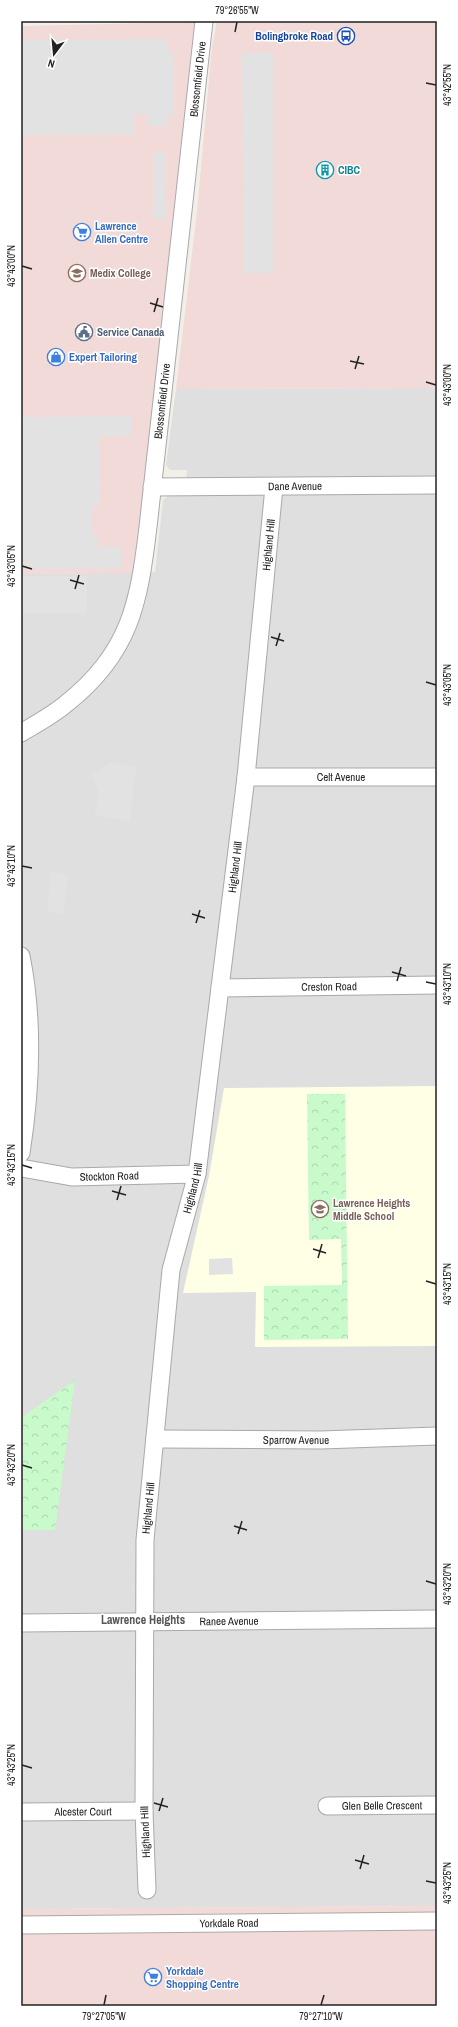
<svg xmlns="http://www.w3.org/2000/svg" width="458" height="2027" font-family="'Archivo Narrow',sans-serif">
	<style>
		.residential { fill: #e0dfdf }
		.commercial { fill: #f2dad9 }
		.education { fill: #ffffe5 }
		.park { fill: url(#park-crowns) }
		.parking { fill: #e2e2e2 }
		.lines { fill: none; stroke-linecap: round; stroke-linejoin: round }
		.minor-casing { stroke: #a9a9a9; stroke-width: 19 }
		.minor { stroke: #fff; stroke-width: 17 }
		.ticks { fill: none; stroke: #222; stroke-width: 1.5 }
		.labels { text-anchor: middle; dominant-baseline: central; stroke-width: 3; stroke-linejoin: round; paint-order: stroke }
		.transit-label { font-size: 11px; font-weight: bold; fill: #164399; stroke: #fff; text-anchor: end }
		.street-label { font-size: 11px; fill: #222; stroke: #fff }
		.culture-label { font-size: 11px; font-weight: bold; fill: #0d838f; stroke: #fff; text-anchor: start }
		.shop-label { font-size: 11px; font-weight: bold; fill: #366cbe; stroke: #fff; text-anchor: start }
		.education-label { font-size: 11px; font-weight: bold; fill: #785e54; stroke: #fff; text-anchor: start }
		.service-label { font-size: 11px; font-weight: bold; fill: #4e5e75; stroke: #fff; text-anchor: start }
		.neighbourhood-label { font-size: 12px; font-weight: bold; fill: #555; stroke: #fff }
		.neatline { fill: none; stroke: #222; stroke-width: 1.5 }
		.ticks-label { font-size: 10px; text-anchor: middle; fill: #222 }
	</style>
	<defs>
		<pattern id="park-crowns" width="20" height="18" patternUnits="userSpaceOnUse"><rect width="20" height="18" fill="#c8facc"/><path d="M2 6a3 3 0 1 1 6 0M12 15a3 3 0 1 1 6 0" fill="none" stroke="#acd6af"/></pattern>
	</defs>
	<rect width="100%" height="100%" fill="#f2efe9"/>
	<!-- residential -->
	<polygon class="residential" points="437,388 437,1906 21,1909 21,574 155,572 163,500 169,495 185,495 187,470 170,470 166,465 176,389"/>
	<!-- commercial -->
	<g class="commercial">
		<polygon points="217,21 437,21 437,388 176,389 197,211 212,47"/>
		<polygon points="197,22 134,573 21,574 21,26"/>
		<polygon points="437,1906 437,2006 21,2006 21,1909"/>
	</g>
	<!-- education -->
	<polygon class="education" points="437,1086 437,1346 255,1347 256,1292 183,1293 209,1176 224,1088"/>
	<!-- park -->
	<g class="park">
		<polygon points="307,1094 345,1094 348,1339 264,1340 264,1286 342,1285 341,1239 309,1240"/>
		<polygon points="75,1380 55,1530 21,1530 21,1418"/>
	</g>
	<!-- parking -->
	<g class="parking">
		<polygon points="167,39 167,51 173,52 174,115 167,116 167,126 148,126 147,114 134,114 134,134 21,135 21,40"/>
		<polygon points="242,53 274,53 273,273 244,274"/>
		<polygon points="153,153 166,153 165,220 153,219"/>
		<polygon points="131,416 131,436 99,436 100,507 91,507 91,534 97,534 98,547 121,547 121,568 21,569 21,417"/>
		<rect x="21" y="576" width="66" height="37"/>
		<polygon points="108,763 136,766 130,821 95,816 99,791 91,776"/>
		<polygon points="51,872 68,874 63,914 47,912"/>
		<polygon points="232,1258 233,1274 209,1275 209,1259"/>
	</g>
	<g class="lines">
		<defs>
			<g id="minor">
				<path id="s1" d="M 152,487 L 437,485"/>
				<path id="s2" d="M 21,733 C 36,724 53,715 67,703 C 130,653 139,603 148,527 L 204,21"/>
				<path id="s3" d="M 246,777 L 437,777"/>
				<path d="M 21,956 C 34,1020 31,1089 21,1153"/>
				<path id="s4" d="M 220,988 L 437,985"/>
				<path id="s5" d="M 21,1168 L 72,1177 L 197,1174"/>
				<path id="s6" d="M 155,1439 L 321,1440 L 437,1436"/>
				<path id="s7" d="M 21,1623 L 437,1619"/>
				<path id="s8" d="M 327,1806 L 437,1805"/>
				<path id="s9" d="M 21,1812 L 144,1811"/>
				<path id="s10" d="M 147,1890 L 144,1811 L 145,1540 L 171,1270 L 197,1174 L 246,777 L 274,487"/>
				<path id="s11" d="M 21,1925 L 437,1921"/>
			</g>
		</defs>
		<!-- minor casing -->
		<use href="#minor" class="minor-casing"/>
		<!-- minor -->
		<use href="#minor" class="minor"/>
	</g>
	<!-- ticks -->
	<path class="ticks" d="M 235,32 L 237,22M 426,83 L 436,85M 22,266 L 32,269M 150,303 L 163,307M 154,312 L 158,298M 350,361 L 364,364M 355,369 L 359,356M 426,382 L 436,385M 22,566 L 32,569M 70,580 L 84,584M 75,589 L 79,575M 271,637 L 284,641M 276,646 L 280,633M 426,682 L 436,685M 22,866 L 32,868M 192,914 L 205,918M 196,923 L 200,910M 392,972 L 406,976M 397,981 L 401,967M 426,982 L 436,984M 22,1165 L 32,1168M 112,1191 L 126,1195M 117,1200 L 121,1186M 313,1249 L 326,1253M 318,1258 L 322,1244M 426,1281 L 436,1284M 22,1465 L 32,1468M 234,1526 L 247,1530M 238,1534 L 242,1521M 426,1581 L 436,1584M 22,1765 L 32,1768M 154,1803 L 168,1807M 159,1811 L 163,1798M 355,1860 L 369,1864M 360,1869 L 364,1855M 426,1881 L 436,1883M 104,2005 L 106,1995M 321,2005 L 324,1995"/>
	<!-- icons -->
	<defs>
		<symbol id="bus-ring" viewBox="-11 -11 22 22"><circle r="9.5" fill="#fff" stroke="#1a4fb4" stroke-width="1.5"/><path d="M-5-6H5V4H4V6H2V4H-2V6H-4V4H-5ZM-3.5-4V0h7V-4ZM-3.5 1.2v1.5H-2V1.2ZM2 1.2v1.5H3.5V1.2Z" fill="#1a4fb4"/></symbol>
		<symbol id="building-ring" viewBox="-11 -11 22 22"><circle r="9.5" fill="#fff" stroke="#0f9aa8" stroke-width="1.5"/><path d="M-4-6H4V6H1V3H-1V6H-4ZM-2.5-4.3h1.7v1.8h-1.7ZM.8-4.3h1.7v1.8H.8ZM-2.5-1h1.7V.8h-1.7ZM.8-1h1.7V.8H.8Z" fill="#0f9aa8"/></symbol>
		<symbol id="supermarket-ring" viewBox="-11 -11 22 22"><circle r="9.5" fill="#fff" stroke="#3f7fe0" stroke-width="1.5"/><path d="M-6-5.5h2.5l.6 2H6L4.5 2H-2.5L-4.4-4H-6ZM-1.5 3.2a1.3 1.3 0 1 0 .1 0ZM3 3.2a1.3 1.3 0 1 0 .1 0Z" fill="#3f7fe0"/></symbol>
		<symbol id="university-ring" viewBox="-11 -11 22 22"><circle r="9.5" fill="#fff" stroke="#8d6e63" stroke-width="1.5"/><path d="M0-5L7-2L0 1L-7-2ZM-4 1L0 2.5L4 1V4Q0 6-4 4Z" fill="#8d6e63"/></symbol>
		<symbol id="civic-ring" viewBox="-11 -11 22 22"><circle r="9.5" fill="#fff" stroke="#5c6f8a" stroke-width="1.5"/><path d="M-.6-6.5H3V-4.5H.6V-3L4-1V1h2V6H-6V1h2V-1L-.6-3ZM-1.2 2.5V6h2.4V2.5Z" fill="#5c6f8a"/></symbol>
		<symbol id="shop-ring" viewBox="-11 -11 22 22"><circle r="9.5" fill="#fff" stroke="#3f7fe0" stroke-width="1.5"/><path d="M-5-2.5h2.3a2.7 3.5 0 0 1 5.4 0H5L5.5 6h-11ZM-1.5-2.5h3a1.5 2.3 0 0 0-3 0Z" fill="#3f7fe0"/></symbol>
		<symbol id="school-ring" viewBox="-11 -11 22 22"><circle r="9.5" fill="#fff" stroke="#8d6e63" stroke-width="1.5"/><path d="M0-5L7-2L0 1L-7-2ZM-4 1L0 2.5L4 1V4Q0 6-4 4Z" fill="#8d6e63"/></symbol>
	</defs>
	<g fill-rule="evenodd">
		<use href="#bus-ring" x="336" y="26" width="20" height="20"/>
		<use href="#building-ring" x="315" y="160" width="20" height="20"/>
		<use href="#supermarket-ring" x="72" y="222" width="20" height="20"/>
		<use href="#university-ring" x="67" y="263" width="20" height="20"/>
		<use href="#civic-ring" x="74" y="322" width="20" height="20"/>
		<use href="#shop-ring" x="46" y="347" width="20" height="20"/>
		<use href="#school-ring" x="310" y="1199" width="20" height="20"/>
		<use href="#supermarket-ring" x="143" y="1967" width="20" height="20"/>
	</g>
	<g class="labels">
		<!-- transit labels -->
		<g class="transit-label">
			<text x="333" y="36">Bolingbroke Road</text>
		</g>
		<!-- street labels -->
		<g class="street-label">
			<text stroke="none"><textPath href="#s2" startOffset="706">Blossomfield Drive</textPath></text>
			<text stroke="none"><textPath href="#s2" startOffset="382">Blossomfield Drive</textPath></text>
			<text stroke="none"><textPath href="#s1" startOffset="143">Dane Avenue</textPath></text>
			<text stroke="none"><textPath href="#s10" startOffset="1354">Highland Hill</textPath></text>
			<text stroke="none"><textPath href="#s3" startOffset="95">Celt Avenue</textPath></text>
			<text stroke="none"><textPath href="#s10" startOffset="1030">Highland Hill</textPath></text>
			<text stroke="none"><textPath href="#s4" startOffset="109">Creston Road</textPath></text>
			<text stroke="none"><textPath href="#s5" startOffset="89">Stockton Road</textPath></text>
			<text stroke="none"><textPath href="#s10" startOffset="706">Highland Hill</textPath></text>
			<text stroke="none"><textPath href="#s6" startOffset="141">Sparrow Avenue</textPath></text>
			<text stroke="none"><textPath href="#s10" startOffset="382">Highland Hill</textPath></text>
			<text stroke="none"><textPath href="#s7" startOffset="208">Ranee Avenue</textPath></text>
			<text stroke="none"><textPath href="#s8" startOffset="55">Glen Belle Crescent</textPath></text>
			<text stroke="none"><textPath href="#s9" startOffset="62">Alcester Court</textPath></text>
			<text transform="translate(145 1832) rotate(-92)">Highland Hill</text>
			<text stroke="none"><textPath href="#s11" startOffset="208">Yorkdale Road</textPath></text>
		</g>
		<!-- culture labels -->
		<g class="culture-label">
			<text x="338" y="170">CIBC</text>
		</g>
		<!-- shop labels -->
		<g class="shop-label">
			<text x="95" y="226">Lawrence<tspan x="95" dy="13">Allen Centre</tspan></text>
			<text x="69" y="357">Expert Tailoring</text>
			<text x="166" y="1971">Yorkdale<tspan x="166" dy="13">Shopping Centre</tspan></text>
		</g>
		<!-- education labels -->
		<g class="education-label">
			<text x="90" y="273">Medix College</text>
			<text x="333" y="1203">Lawrence Heights<tspan x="333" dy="13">Middle School</tspan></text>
		</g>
		<!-- service labels -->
		<g class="service-label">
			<text x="97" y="332">Service Canada</text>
		</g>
		<!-- neighbourhood labels -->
		<g class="neighbourhood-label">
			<text x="143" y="1620">Lawrence Heights</text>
		</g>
	</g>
	<!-- border -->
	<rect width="458" height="2027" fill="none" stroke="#ffffff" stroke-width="44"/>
	<!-- north arrow -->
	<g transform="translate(54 54) rotate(196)" stroke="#ffffff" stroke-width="3" paint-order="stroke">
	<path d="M0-3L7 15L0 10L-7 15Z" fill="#222222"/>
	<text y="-6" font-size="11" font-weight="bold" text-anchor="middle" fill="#222222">N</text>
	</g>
	<rect x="22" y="22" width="414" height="1983" class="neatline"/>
	<g class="ticks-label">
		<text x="237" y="14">79°26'55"W</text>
		<text transform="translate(447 85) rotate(-90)" y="4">43°42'55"N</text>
		<text transform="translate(11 266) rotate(-90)" y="4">43°43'00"N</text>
		<text transform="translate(447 385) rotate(-90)" y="4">43°43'00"N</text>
		<text transform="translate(11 566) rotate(-90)" y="4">43°43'05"N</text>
		<text transform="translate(447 685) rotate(-90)" y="4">43°43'05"N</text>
		<text transform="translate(11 866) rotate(-90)" y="4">43°43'10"N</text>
		<text transform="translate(447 984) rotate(-90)" y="4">43°43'10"N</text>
		<text transform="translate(11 1165) rotate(-90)" y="4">43°43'15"N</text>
		<text transform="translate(447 1284) rotate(-90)" y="4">43°43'15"N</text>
		<text transform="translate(11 1465) rotate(-90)" y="4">43°43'20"N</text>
		<text transform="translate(447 1584) rotate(-90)" y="4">43°43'20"N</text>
		<text transform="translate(11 1765) rotate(-90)" y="4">43°43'25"N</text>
		<text transform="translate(447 1883) rotate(-90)" y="4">43°43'25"N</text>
		<text x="104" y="2020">79°27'05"W</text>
		<text x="321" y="2020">79°27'10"W</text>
	</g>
</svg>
